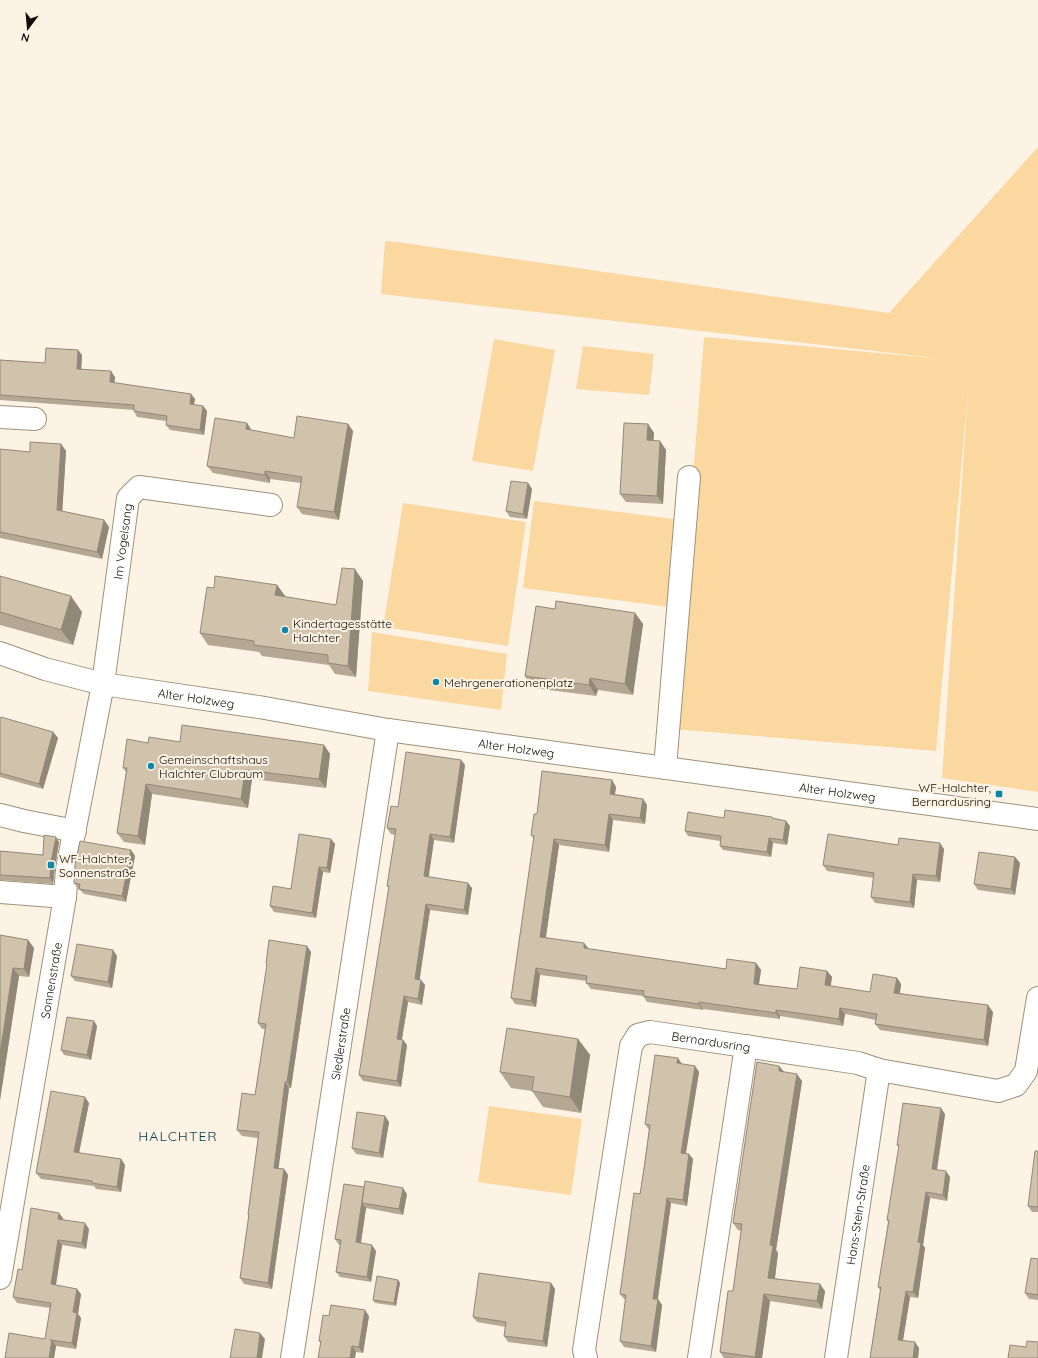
<svg xmlns="http://www.w3.org/2000/svg" width="1038" height="1358" font-family="Quicksand,sans-serif">
	<style>
		.green { fill: #fbd8a0 }
		.lines { fill: none; stroke-linecap: round; stroke-linejoin: round }
		.minor-casing { stroke: #9e9079; stroke-width: 24 }
		.minor { stroke: #fff; stroke-width: 22 }
		.wall { fill: #b4a793 }
		.shaded-wall { fill: #928878 }
		.building { fill: #d1c2ab; stroke: #928878 }
		.poi-dot { fill: #0b87aa; stroke: #fdf3e5; stroke-width: 1.5 }
		.labels { text-anchor: middle; dominant-baseline: central; stroke-width: 4; stroke-linejoin: round; paint-order: stroke }
		.street-label { font-size: 12px; fill: #120d06; stroke: #fdf3e5 }
		.poi-label { font-size: 12px; fill: #120d06; stroke: #fdf3e5; text-anchor: start }
		.quarter-label { font-size: 14px; letter-spacing: 1px; fill: #063d4e; stroke: #fdf3e5 }
	</style>
	<rect width="100%" height="100%" fill="#fdf3e5"/>
	<!-- green -->
	<g class="green">
		<polygon points="1038,147 1038,792 942,778 968,391 936,751 673,729 704,337 943,359 381,294 385,241 397,242 889,313"/>
		<polygon points="494,339 555,350 533,471 472,461"/>
		<polygon points="583,346 654,354 649,395 576,389"/>
		<polygon points="534,501 681,520 670,607 523,588"/>
		<polygon points="403,503 526,522 508,646 383,627"/>
		<polygon points="372,632 507,654 501,710 368,691"/>
		<polygon points="489,1106 582,1119 571,1195 478,1182"/>
	</g>
	<g class="lines">
		<defs>
			<g id="minor">
				<polyline points="0,417 35,419"/>
				<path id="s1" d="M 0,653 L 45,669 L 103,684 L 259,707 L 388,730 L 1038,819"/>
				<polyline points="665,768 689,477"/>
				<polyline points="0,815 24,821 75,831"/>
				<polyline points="0,892 65,897"/>
				<path id="s2" d="M 0,1278 L 65,897 L 67,869 L 103,684 L 128,498 L 139,487 L 271,505"/>
				<path id="s3" d="M 292,1358 L 388,730"/>
				<path id="s4" d="M 586,1358 L 584,1350 L 606,1206 L 631,1046 L 638,1035 L 650,1032 L 858,1063 L 879,1070 L 998,1091 L 1016,1085 L 1026,1071 L 1038,998"/>
				<polyline points="699,1358 746,1046"/>
				<path id="s5" d="M 836,1358 L 879,1070"/>
			</g>
		</defs>
		<!-- minor casing -->
		<use href="#minor" class="minor-casing"/>
		<!-- minor -->
		<use href="#minor" class="minor"/>
	</g>
	<!-- wall -->
	<g class="wall">
		<polygon points="78,350 82,355 81,369 115,377 114,383 191,394 195,399 194,405 203,406 207,411 204,435 170,430 166,425 166,421 137,417 134,411 134,410 0,400 0,360 45,363"/>
		<polygon points="247,423 252,431 294,438 348,424 353,431 339,520 302,514 297,507 301,483 270,479 270,483 213,473 207,466"/>
		<polygon points="648,424 654,433 653,441 660,441 666,450 663,504 626,502 620,494"/>
		<polygon points="61,444 66,451 62,511 104,520 109,527 102,559 0,538 0,449 30,452"/>
		<polygon points="528,483 532,489 527,519 510,517 506,511"/>
		<polygon points="0,576 82,612 73,645 0,625"/>
		<polygon points="363,581 356,677 335,674 329,665 262,656 259,652 208,645 200,633 277,585 285,596 285,597 336,605"/>
		<polygon points="555,609 635,613 643,624 633,695 598,690 596,696 533,688 525,676"/>
		<polygon points="0,719 53,732 58,738 43,789 0,777"/>
		<polygon points="180,742 324,745 330,754 326,788 252,779 248,808 152,794 145,845 124,842 117,833 126,772 123,768 148,743"/>
		<polygon points="461,760 465,765 454,843 434,840 428,877 472,888 468,915 430,910 419,979 425,985 422,1005 408,1002 402,1039 403,1040 407,1045 401,1087 363,1081 359,1075 389,888 387,886 395,835 391,834 387,828 398,807"/>
		<polygon points="612,780 616,787 615,794 643,799 647,805 645,824 613,820 609,852 559,845 546,937 589,949 726,969 756,963 761,970 759,984 797,989 827,971 832,977 830,986 870,992 897,978 901,984 900,993 993,1012 988,1046 880,1030 875,1024 876,1020 845,1014 843,1026 780,1016 780,1019 703,1009 703,1010 647,1002 643,996 591,989 586,983 587,981 540,975 536,1007 515,1004 511,998 534,839 531,835 537,814"/>
		<polygon points="772,817 773,819 790,826 787,845 773,843 771,857 723,850 720,846 720,841 688,836 685,831 724,818"/>
		<polygon points="331,839 335,844 330,873 323,872 316,918 274,912 270,906 291,889"/>
		<polygon points="59,842 55,867 53,884 0,880 0,851 43,855"/>
		<polygon points="898,845 944,849 940,882 917,880 914,908 875,903 871,897 874,878 827,871 823,865"/>
		<polygon points="131,850 135,856 126,902 84,894 80,890 78,889 74,883"/>
		<polygon points="1015,857 1020,863 1015,895 978,890 974,884"/>
		<polygon points="0,935 28,940 34,948 29,977 19,976 0,1100"/>
		<polygon points="307,946 311,952 291,1088 289,1088 278,1168 284,1169 288,1175 272,1289 244,1284 240,1278 249,1216 248,1214 258,1138 242,1136 237,1130 255,1095 265,1029 262,1029 258,1023 267,965 266,963"/>
		<polygon points="117,956 112,988 75,981 71,976"/>
		<polygon points="94,1021 97,1026 91,1060 64,1055 61,1050"/>
		<polygon points="578,1039 590,1055 581,1113 543,1107 532,1091 511,1088 500,1072"/>
		<polygon points="682,1064 695,1066 699,1072 686,1153 693,1159 687,1206 671,1203 658,1299 662,1305 656,1352 624,1347 620,1341 626,1300 624,1299 620,1294 640,1194 649,1130 645,1124"/>
		<polygon points="779,1066 784,1072 802,1081 776,1250 778,1253 775,1278 825,1291 822,1309 770,1301 762,1358 724,1358 720,1352 733,1291 741,1231 738,1230 733,1223"/>
		<polygon points="89,1103 79,1153 121,1159 125,1165 121,1192 96,1189 94,1186 41,1179 36,1173"/>
		<polygon points="945,1114 937,1170 950,1177 947,1201 930,1198 923,1245 925,1248 918,1298 910,1297 903,1340 919,1348 918,1358 870,1358 880,1290 878,1287 888,1222 887,1220 899,1147 897,1145"/>
		<polygon points="385,1116 389,1122 383,1158 356,1154 352,1148"/>
		<polygon points="1038,1151 1038,1212 1032,1212 1028,1206"/>
		<polygon points="344,1184 407,1194 403,1215 366,1208 361,1243 376,1251 371,1282 340,1277 336,1272 341,1245 339,1245 335,1239"/>
		<polygon points="63,1218 62,1219 89,1229 86,1249 62,1245 56,1285 81,1294 78,1314 81,1318 76,1349 56,1346 54,1358 45,1339 50,1308 17,1303 13,1297 22,1270"/>
		<polygon points="1038,1259 1038,1300 1029,1299 1025,1293"/>
		<polygon points="398,1280 400,1283 396,1306 375,1303 373,1300"/>
		<polygon points="551,1283 555,1289 547,1347 508,1342 504,1336 506,1327 477,1322 473,1317"/>
		<polygon points="329,1316 369,1316 363,1353 356,1352 321,1343 319,1341"/>
	</g>
	<!-- shaded-wall -->
	<g class="shaded-wall">
		<polygon points="78,350 82,355 81,374 77,369"/>
		<polygon points="111,371 115,377 114,388 110,382"/>
		<polygon points="191,394 195,399 193,409 190,404"/>
		<polygon points="203,406 207,411 204,435 200,430"/>
		<polygon points="247,423 252,431 246,429"/>
		<polygon points="348,424 353,431 339,520 334,512"/>
		<polygon points="648,424 654,433 653,449 647,440"/>
		<polygon points="660,441 666,450 663,504 657,496"/>
		<polygon points="61,444 66,451 62,517 57,510"/>
		<polygon points="265,471 270,479 270,483 265,475"/>
		<polygon points="528,483 532,489 527,519 523,514"/>
		<polygon points="104,520 109,527 102,559 97,552"/>
		<polygon points="355,569 363,581 356,677 348,666"/>
		<polygon points="277,585 285,596 283,607 275,595"/>
		<polygon points="71,596 82,612 73,645 61,630"/>
		<polygon points="635,613 643,624 633,695 625,684"/>
		<polygon points="590,678 598,690 596,696 589,685"/>
		<polygon points="53,732 58,738 43,789 39,784"/>
		<polygon points="324,745 330,754 326,788 319,779"/>
		<polygon points="461,760 465,765 454,843 450,837"/>
		<polygon points="245,770 252,779 248,808 241,799"/>
		<polygon points="612,780 616,787 614,800 610,794"/>
		<polygon points="146,784 152,794 145,845 138,836"/>
		<polygon points="643,799 647,805 645,824 640,818"/>
		<polygon points="609,814 613,820 609,852 605,845"/>
		<polygon points="786,821 790,826 787,845 783,840"/>
		<polygon points="430,834 434,840 428,882 424,876"/>
		<polygon points="56,837 59,842 55,867 53,884 50,878 51,862"/>
		<polygon points="769,838 773,843 771,857 767,852"/>
		<polygon points="331,839 335,844 330,873 327,868"/>
		<polygon points="554,839 559,845 545,943 540,937"/>
		<polygon points="940,843 944,849 940,882 936,876"/>
		<polygon points="131,850 135,856 126,902 122,896"/>
		<polygon points="1015,857 1020,863 1015,895 1011,889"/>
		<polygon points="319,867 323,872 316,918 312,913"/>
		<polygon points="913,874 917,880 914,908 910,902"/>
		<polygon points="468,883 472,888 468,915 464,910"/>
		<polygon points="426,904 430,910 419,984 415,979"/>
		<polygon points="28,940 34,948 29,977 24,969"/>
		<polygon points="584,943 589,949 584,948"/>
		<polygon points="307,946 311,952 291,1088 287,1082"/>
		<polygon points="113,950 117,956 112,988 108,982"/>
		<polygon points="756,963 761,970 758,990 754,984"/>
		<polygon points="13,968 19,976 0,1100 0,1054"/>
		<polygon points="536,968 540,975 536,1007 531,1001"/>
		<polygon points="827,971 832,977 830,992 825,985"/>
		<polygon points="897,978 901,984 899,999 894,993"/>
		<polygon points="421,980 425,985 422,1005 418,999"/>
		<polygon points="404,996 408,1002 401,1044 397,1039"/>
		<polygon points="699,1002 703,1009 703,1010 699,1004"/>
		<polygon points="988,1005 993,1012 988,1046 984,1040"/>
		<polygon points="840,1008 845,1014 843,1026 839,1019"/>
		<polygon points="776,1010 780,1016 780,1019 776,1013"/>
		<polygon points="94,1021 97,1026 91,1060 87,1055"/>
		<polygon points="578,1039 590,1055 581,1113 570,1097"/>
		<polygon points="403,1040 407,1045 401,1087 397,1081"/>
		<polygon points="678,1058 682,1064 677,1063"/>
		<polygon points="695,1066 699,1072 685,1158 681,1153"/>
		<polygon points="779,1066 785,1073 779,1071"/>
		<polygon points="797,1074 802,1081 776,1250 778,1253 774,1285 768,1278 770,1245"/>
		<polygon points="285,1082 289,1088 278,1173 274,1168"/>
		<polygon points="85,1097 89,1103 78,1158 74,1152"/>
		<polygon points="941,1108 945,1114 936,1175 932,1169"/>
		<polygon points="385,1116 389,1122 383,1158 379,1153"/>
		<polygon points="689,1154 693,1159 687,1206 683,1200"/>
		<polygon points="121,1159 125,1165 121,1192 117,1187"/>
		<polygon points="284,1169 288,1175 272,1289 268,1283"/>
		<polygon points="946,1171 950,1177 947,1201 943,1195"/>
		<polygon points="364,1187 362,1203 366,1208 360,1248 356,1242"/>
		<polygon points="403,1188 407,1194 403,1215 399,1209"/>
		<polygon points="926,1192 930,1198 923,1245 925,1248 918,1298 913,1292 918,1242"/>
		<polygon points="667,1198 671,1203 657,1304 653,1299"/>
		<polygon points="59,1213 63,1218 62,1224 58,1219"/>
		<polygon points="85,1223 89,1229 86,1249 82,1243"/>
		<polygon points="58,1240 62,1245 55,1290 51,1284"/>
		<polygon points="372,1245 376,1251 371,1282 367,1277"/>
		<polygon points="398,1280 400,1283 396,1306 394,1303"/>
		<polygon points="551,1283 555,1289 547,1347 543,1341"/>
		<polygon points="820,1284 825,1291 822,1309 817,1301"/>
		<polygon points="77,1289 81,1294 78,1314 81,1318 76,1349 72,1343 73,1312"/>
		<polygon points="906,1291 910,1297 902,1346 898,1340"/>
		<polygon points="764,1294 770,1301 762,1358 756,1358 755,1357"/>
		<polygon points="658,1299 662,1305 656,1352 651,1346"/>
		<polygon points="365,1310 369,1316 363,1353 359,1347"/>
		<polygon points="260,1333 265,1339 262,1358 257,1358"/>
		<polygon points="52,1340 56,1346 54,1358 49,1358"/>
		<polygon points="915,1342 919,1348 918,1358 913,1358"/>
		<polygon points="352,1346 356,1352 355,1358 350,1358"/>
	</g>
	<!-- building -->
	<g class="building">
		<polygon points="46,348 78,350 77,369 111,371 110,382 191,394 190,404 203,406 200,430 166,425 167,416 134,411 134,405 0,395 0,360 45,363"/>
		<polygon points="297,416 348,424 334,512 297,507 302,477 265,471 265,475 207,466 215,418 247,423 246,429 294,438"/>
		<polygon points="624,423 648,424 647,440 660,441 657,496 620,494"/>
		<polygon points="30,442 61,444 57,510 104,520 97,552 0,532 0,449 30,452"/>
		<polygon points="511,481 528,483 523,514 506,511"/>
		<polygon points="342,568 355,569 348,666 328,663 328,655 254,645 254,641 200,633 207,587 214,588 215,576 277,585 275,595 336,605"/>
		<polygon points="0,576 71,596 61,630 0,612"/>
		<polygon points="556,601 635,613 625,684 590,678 589,685 525,676 536,606 555,609"/>
		<polygon points="1,717 53,732 39,784 0,773 0,719"/>
		<polygon points="182,725 324,745 319,779 245,770 241,799 146,784 138,836 117,833 127,768 123,768 127,739 148,743 149,737 180,742"/>
		<polygon points="406,752 461,760 450,837 430,834 424,876 468,883 464,910 426,904 415,979 421,980 418,999 404,996 397,1039 403,1040 397,1081 359,1075 389,886 387,886 396,829 387,828 391,806 398,807"/>
		<polygon points="542,771 612,780 610,794 643,799 640,818 609,814 605,845 554,839 540,937 584,943 584,948 726,969 727,959 756,963 754,984 797,989 800,967 827,971 825,985 870,992 873,974 897,978 894,993 988,1005 984,1040 875,1024 877,1014 840,1008 839,1019 776,1010 776,1013 699,1002 699,1004 643,996 644,991 586,983 587,976 536,968 531,1001 511,998 534,836 531,835 534,814 537,814"/>
		<polygon points="725,810 772,817 772,818 786,821 783,840 769,838 767,852 720,846 721,836 685,831 688,812 724,818"/>
		<polygon points="299,834 331,839 327,868 319,867 312,913 270,906 273,886 291,889"/>
		<polygon points="828,834 898,845 899,838 940,843 936,876 913,874 910,902 871,897 874,873 823,865"/>
		<polygon points="44,835 56,837 51,862 50,878 0,875 0,851 43,855"/>
		<polygon points="80,841 131,850 122,896 79,889 80,884 74,883 75,865"/>
		<polygon points="979,852 1015,857 1011,889 974,884"/>
		<polygon points="0,935 28,940 24,969 13,968 0,1054"/>
		<polygon points="269,940 307,946 287,1082 285,1082 274,1168 284,1169 268,1283 240,1278 249,1214 248,1214 259,1132 237,1130 242,1093 255,1095 266,1024 258,1023 267,964 266,963"/>
		<polygon points="77,944 113,950 108,982 71,976"/>
		<polygon points="67,1017 94,1021 87,1055 61,1050"/>
		<polygon points="507,1028 578,1039 570,1097 532,1091 534,1077 500,1072"/>
		<polygon points="655,1055 678,1058 677,1063 695,1066 681,1153 689,1154 683,1200 667,1198 653,1299 658,1299 651,1346 620,1341 626,1295 620,1294 634,1193 640,1194 644,1169 650,1125 645,1124"/>
		<polygon points="757,1062 779,1066 779,1071 797,1074 770,1245 773,1246 768,1278 820,1284 817,1301 764,1294 755,1357 720,1352 728,1291 733,1291 742,1224 733,1223"/>
		<polygon points="51,1091 85,1097 74,1152 121,1159 117,1187 92,1183 92,1181 36,1173"/>
		<polygon points="903,1103 941,1108 932,1169 946,1171 943,1195 926,1192 918,1242 921,1243 913,1292 906,1291 898,1340 915,1342 913,1358 870,1358 881,1287 878,1287 889,1220 887,1220 899,1145 897,1145"/>
		<polygon points="357,1112 385,1116 379,1153 352,1148"/>
		<polygon points="1035,1151 1038,1151 1038,1207 1028,1206"/>
		<polygon points="365,1181 403,1188 399,1209 362,1203"/>
		<polygon points="344,1184 364,1187 356,1242 372,1245 367,1277 336,1272 341,1240 335,1239"/>
		<polygon points="31,1208 59,1213 58,1219 85,1223 82,1243 58,1240 51,1284 77,1289 73,1312 77,1313 72,1343 50,1340 52,1340 49,1358 5,1358 9,1333 45,1339 51,1303 13,1297 18,1269 22,1270"/>
		<polygon points="1031,1258 1038,1259 1038,1295 1025,1293"/>
		<polygon points="479,1273 551,1283 543,1341 504,1336 506,1322 473,1317"/>
		<polygon points="377,1276 398,1280 394,1303 373,1300"/>
		<polygon points="331,1305 365,1310 359,1347 352,1346 350,1358 318,1358 321,1341 319,1341 323,1315 329,1316"/>
		<polygon points="235,1329 260,1333 257,1358 230,1358"/>
		<polygon points="1027,1341 1038,1342 1038,1358 1008,1358 1010,1345 1026,1347"/>
	</g>
	<!-- markers -->
	<g class="poi-dot">
		<circle cx="285" cy="630" r="4"/>
		<circle cx="436" cy="682" r="4"/>
		<circle cx="151" cy="766" r="4"/>
		<rect x="995" y="790" width="8" height="8" rx="2"/>
		<rect x="47" y="861" width="8" height="8" rx="2"/>
	</g>
	<g class="labels">
		<!-- street labels -->
		<g class="street-label">
			<text stroke="none"><textPath href="#s2" startOffset="747">Im Vogelsang</textPath></text>
			<text stroke="none"><textPath href="#s1" startOffset="202">Alter Holzweg</textPath></text>
			<text stroke="none"><textPath href="#s1" startOffset="526">Alter Holzweg</textPath></text>
			<text stroke="none"><textPath href="#s1" startOffset="850">Alter Holzweg</textPath></text>
			<text stroke="none"><textPath href="#s2" startOffset="302">Sonnenstraße</textPath></text>
			<text stroke="none"><textPath href="#s4" startOffset="403">Bernardusring</textPath></text>
			<text stroke="none"><textPath href="#s3" startOffset="318">Siedlerstraße</textPath></text>
			<text stroke="none"><textPath href="#s5" startOffset="145">Hans-Stein-Straße</textPath></text>
		</g>
		<!-- poi labels -->
		<g class="poi-label">
			<text x="293" y="623">Kindertagesstätte<tspan x="293" dy="14">Halchter</tspan></text>
			<text x="444" y="682">Mehrgenerationenplatz</text>
			<text x="159" y="759">Gemeinschaftshaus<tspan x="159" dy="14">Halchter Clubraum</tspan></text>
			<text x="991" y="787" text-anchor="end">WF-Halchter,<tspan x="991" dy="14">Bernardusring</tspan></text>
			<text x="59" y="858">WF-Halchter,<tspan x="59" dy="14">Sonnenstraße</tspan></text>
		</g>
		<!-- quarter labels -->
		<g class="quarter-label">
			<text x="178" y="1136">HALCHTER</text>
		</g>
	</g>
	<!-- north arrow -->
	<g transform="translate(28 28) rotate(196)" stroke="#fdf3e5" stroke-width="3" paint-order="stroke">
	<path d="M0-3L7 15L0 10L-7 15Z" fill="#120d06"/>
	<text y="-6" font-size="11" font-weight="bold" text-anchor="middle" fill="#120d06">N</text>
	</g>
</svg>
